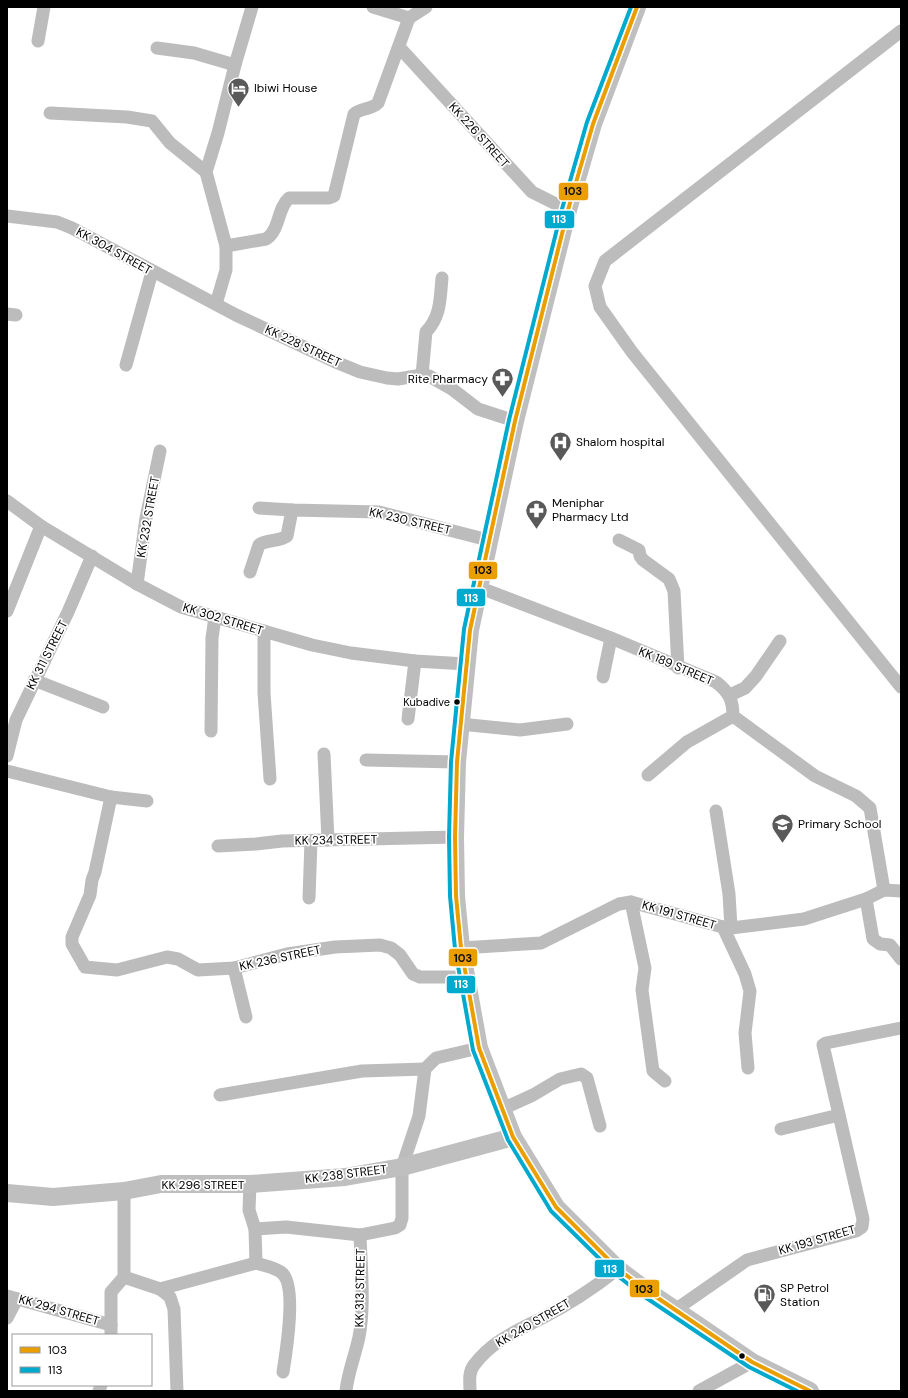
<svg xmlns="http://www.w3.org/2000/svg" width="908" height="1398" font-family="'DM Sans',sans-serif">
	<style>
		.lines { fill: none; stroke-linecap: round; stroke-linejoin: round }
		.street { stroke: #bcbcbc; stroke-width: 13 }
		.secondary { stroke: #bfbfbf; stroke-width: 18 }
		.bus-1-casing { stroke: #fff; stroke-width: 7 }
		.bus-2-casing { stroke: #fff; stroke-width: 7 }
		.bus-1 { stroke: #eb9e00; stroke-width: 4 }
		.bus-2 { stroke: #00a9ce; stroke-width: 4 }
		.bus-dot { fill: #000; stroke: #fff; stroke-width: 1.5 }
		.labels { text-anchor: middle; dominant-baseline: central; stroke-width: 3.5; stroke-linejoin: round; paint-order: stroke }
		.bus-label { font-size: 11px; fill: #000; stroke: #fff; text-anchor: end }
		.poi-label { font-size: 12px; fill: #000; stroke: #fff; text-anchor: start }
		.street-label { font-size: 12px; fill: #000; stroke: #fff }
		.line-badge { stroke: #fff; stroke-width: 1.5 }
		.badge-label { font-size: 11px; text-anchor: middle; font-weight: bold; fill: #fff }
		.pale-badge-label { font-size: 11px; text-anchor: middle; font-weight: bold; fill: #111 }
	</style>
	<rect width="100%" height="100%" fill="#fff"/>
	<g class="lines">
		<!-- street -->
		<g class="street">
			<polyline points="373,7 409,18"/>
			<polyline points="901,31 605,261 595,286 600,307 632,352 901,687"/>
			<polyline points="38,41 44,7"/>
			<polyline points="399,47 532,192 568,210"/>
			<polyline points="157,48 194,53 235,65"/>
			<polyline points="50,113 127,117 152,121 170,143 206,172"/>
			<polyline points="7,216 57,222 72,228 236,315 338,363 360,372 387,378 398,379 422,375 429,376 452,389 478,409 515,421"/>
			<path d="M 226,246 L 266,239 C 280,230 277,209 289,198 L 329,198 L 334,196 L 354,114 C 360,108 371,110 378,103 L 409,18 L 426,7"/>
			<polyline points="216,304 226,270 226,246 206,172 218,133 235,65 252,7"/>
			<polyline points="7,314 16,315"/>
			<polyline points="126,365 152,272"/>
			<path d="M 422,375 L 426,332 C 441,316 440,299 442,278"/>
			<polyline points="7,501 41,526 137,584 181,607 312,645 351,653 415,661 466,664"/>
			<polyline points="259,508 292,510 379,512 488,540"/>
			<polyline points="619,540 639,550 640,556 643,560 669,579 674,591 678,668"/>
			<path d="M 250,572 L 259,545 C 267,539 279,542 287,536 L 292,510"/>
			<polyline points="137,584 146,518 160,451"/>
			<path d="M 478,587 L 611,638 L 716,682 C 729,692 733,700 733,716 L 815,776 L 856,796 L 870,808 L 884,890"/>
			<polyline points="7,611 41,526"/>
			<polyline points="264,631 264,693 270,779"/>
			<polyline points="603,677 611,638"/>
			<polyline points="34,680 103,707"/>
			<polyline points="730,695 745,688 756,676 780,641"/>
			<polyline points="408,719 415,661"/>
			<polyline points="460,724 520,730 567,724"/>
			<polyline points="211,731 212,638 215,617"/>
			<polyline points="324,754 328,840"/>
			<polyline points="7,756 16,720 68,612 92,556"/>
			<polyline points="366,760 457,762"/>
			<polyline points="7,771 111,797 95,872 92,880 90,895 72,937 72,944 85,967 117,970 167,957 178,959 198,970 234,968 287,954 335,947 380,945 391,948 400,955 413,974 420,977 467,977"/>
			<polyline points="648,775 687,742 733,716"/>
			<polyline points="111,797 147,801"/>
			<polyline points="716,811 729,894 731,928"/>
			<polyline points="218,846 256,844 282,841 455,837"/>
			<polyline points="309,898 311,841"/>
			<polyline points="866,899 873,939 880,944 890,945 901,959"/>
			<polyline points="631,902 645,968 642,990 653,1071 665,1081"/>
			<polyline points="723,927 745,974 750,991 745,1033 748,1068"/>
			<polyline points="461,948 541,943 619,904 631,902 723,927 731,928 804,919 866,899 884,890 901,891"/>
			<polyline points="234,968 246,1017"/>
			<polyline points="220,1095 362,1071 425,1069"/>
			<polyline points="502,1109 533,1095 560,1079 581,1074 587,1078 600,1126"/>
			<polyline points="781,1129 839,1115"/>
			<polyline points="250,1184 249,1210 255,1229 286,1227 360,1235"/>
			<polyline points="255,1229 256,1263"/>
			<polyline points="124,1277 160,1289 170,1297 174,1309 177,1391"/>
			<path d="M 160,1289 L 256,1263 C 265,1266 275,1267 282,1273 C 297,1286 286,1353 283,1372"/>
			<polyline points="7,1296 111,1325"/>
			<polyline points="675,1310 747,1260 856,1231 862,1227 863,1219 823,1045 826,1043 901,1028"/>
			<polyline points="7,1318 17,1299"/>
			<polyline points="111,1335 111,1292 124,1277 124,1191"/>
			<polyline points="99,1391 101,1385"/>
			<path d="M 346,1391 C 348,1372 355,1356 359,1337 C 365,1307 361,1266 360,1235 L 395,1228 L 400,1225 L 402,1218 L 402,1167 L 419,1116 L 425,1069 L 436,1058 L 479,1048"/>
			<path d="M 470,1391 C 470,1382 468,1373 474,1365 C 493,1340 517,1331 544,1317 C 570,1304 595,1287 618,1269"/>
			<polyline points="699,1391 752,1362"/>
		</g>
		<!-- secondary -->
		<g class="secondary">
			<polyline points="637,7 593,124 568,210 515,421 470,630 457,762 455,837 456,896 461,948 479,1048 513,1137 556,1207 618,1269 646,1290 752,1362 810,1391"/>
			<polyline points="7,1193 53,1197 124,1191 161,1184 250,1184 345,1177 402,1167 513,1137"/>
		</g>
		<defs>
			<polyline id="bus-1" points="637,7 593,124 568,210 515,421 470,630 457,762 455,837 456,896 461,948 479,1048 513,1137 556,1207 618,1269 646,1290 752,1362 810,1391"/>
			<polyline id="bus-2" points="631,7 587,122 562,209 509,420 464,629 451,762 449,837 450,896 455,949 473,1050 508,1140 551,1211 614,1273 642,1295 749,1367 797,1391"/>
		</defs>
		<!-- bus-1 casing -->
		<use href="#bus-1" class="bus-1-casing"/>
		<!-- bus-2 casing -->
		<use href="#bus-2" class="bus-2-casing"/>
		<!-- bus-1 -->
		<use href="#bus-1" class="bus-1"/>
		<!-- bus-2 -->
		<use href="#bus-2" class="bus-2"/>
	</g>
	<!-- icons -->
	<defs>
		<symbol id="hotel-pin" viewBox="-11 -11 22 30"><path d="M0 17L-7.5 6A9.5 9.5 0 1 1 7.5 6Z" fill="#595959" stroke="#fff"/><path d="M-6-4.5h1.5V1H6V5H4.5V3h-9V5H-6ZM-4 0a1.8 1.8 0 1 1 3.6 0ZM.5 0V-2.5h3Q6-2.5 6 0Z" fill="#fff"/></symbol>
		<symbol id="pharmacy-pin" viewBox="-11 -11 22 30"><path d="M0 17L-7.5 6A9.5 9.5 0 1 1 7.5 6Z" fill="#595959" stroke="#fff"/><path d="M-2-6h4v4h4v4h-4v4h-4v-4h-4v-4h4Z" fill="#fff"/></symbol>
		<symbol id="hospital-pin" viewBox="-11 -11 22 30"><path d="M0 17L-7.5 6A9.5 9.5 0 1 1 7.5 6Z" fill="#595959" stroke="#fff"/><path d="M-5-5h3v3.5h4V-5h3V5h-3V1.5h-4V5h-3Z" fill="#fff"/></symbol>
		<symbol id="school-pin" viewBox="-11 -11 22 30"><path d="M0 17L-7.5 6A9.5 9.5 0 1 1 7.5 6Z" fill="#595959" stroke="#fff"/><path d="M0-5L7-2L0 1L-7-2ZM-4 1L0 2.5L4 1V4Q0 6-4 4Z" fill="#fff"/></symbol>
		<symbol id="fuel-pin" viewBox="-11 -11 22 30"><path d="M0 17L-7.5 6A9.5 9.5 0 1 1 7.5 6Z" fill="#595959" stroke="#fff"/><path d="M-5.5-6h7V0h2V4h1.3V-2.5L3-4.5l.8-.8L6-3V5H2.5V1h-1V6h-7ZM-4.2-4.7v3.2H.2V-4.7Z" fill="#fff"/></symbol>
	</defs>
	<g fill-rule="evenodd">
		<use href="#hotel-pin" x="226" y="76" width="25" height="34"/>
		<use href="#pharmacy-pin" x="490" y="366" width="25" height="34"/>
		<use href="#hospital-pin" x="548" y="430" width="25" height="34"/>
		<use href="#pharmacy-pin" x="524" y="498" width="25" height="34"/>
		<use href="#school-pin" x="770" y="812" width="25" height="34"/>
		<use href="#fuel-pin" x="752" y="1282" width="25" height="34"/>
	</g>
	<!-- markers -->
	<g class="bus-dot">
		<circle cx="457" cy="702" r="3.5"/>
		<circle cx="742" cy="1356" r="3.5"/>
	</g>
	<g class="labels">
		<!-- bus labels -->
		<g class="bus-label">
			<text x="450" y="702">Kubadive</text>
		</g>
		<!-- poi labels -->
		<g class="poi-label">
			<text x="254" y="88">Ibiwi House</text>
			<text x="488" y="379" text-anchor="end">Rite Pharmacy</text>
			<text x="576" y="442">Shalom hospital</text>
			<text x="552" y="503">Meniphar<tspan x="552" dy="14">Pharmacy Ltd</tspan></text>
			<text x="798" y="824">Primary School</text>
			<text x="780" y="1288">SP Petrol<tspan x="780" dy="14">Station</tspan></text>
		</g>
		<!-- street labels -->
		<g class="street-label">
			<text transform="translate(479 135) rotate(48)">KK 226 STREET</text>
			<text transform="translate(114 251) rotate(29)">KK 304 STREET</text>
			<text transform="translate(303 346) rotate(25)">KK 228 STREET</text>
			<text transform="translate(148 517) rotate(-80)">KK 232 STREET</text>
			<text transform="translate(410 521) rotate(13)">KK 230 STREET</text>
			<text transform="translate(223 619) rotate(17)">KK 302 STREET</text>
			<text transform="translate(47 655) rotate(-63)">KK 311 STREET</text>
			<text transform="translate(676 666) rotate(23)">KK 189 STREET</text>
			<text transform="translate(336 840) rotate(-1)">KK 234 STREET</text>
			<text transform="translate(679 915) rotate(16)">KK 191 STREET</text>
			<text transform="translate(280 958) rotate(-12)">KK 236 STREET</text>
			<text transform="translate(346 1174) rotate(-7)">KK 238 STREET</text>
			<text x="203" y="1185">KK 296 STREET</text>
			<text transform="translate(817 1240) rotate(-16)">KK 193 STREET</text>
			<text transform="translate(360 1288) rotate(-89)">KK 313 STREET</text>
			<text transform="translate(59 1310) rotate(16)">KK 294 STREET</text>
			<text transform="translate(533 1323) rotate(-30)">KK 240 STREET</text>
		</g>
	</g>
	<g class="line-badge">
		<rect x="558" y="182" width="31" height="19" rx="4" fill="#eb9e00"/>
		<rect x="544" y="210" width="31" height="19" rx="4" fill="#00a9ce"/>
		<rect x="468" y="561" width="30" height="19" rx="4" fill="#eb9e00"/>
		<rect x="456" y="588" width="30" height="19" rx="4" fill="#00a9ce"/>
		<rect x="448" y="948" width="30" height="19" rx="4" fill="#eb9e00"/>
		<rect x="446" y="975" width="30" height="19" rx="4" fill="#00a9ce"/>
		<rect x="594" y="1259" width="31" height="19" rx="4" fill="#00a9ce"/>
		<rect x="629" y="1279" width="31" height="19" rx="4" fill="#eb9e00"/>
	</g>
	<g class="badge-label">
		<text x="559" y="223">113</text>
		<text x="471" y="602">113</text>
		<text x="461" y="988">113</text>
		<text x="610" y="1273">113</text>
	</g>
	<g class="pale-badge-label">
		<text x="573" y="195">103</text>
		<text x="483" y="574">103</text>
		<text x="463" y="962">103</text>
		<text x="644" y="1293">103</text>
	</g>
	<!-- border -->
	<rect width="908" height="1398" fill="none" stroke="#000000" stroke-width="16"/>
	<!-- legend -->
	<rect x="12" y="1334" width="140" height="52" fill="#ffffff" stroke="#999999"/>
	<rect x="20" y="1347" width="20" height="6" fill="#eb9e00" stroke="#999999"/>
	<text x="48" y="1354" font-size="12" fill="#000000">103</text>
	<rect x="20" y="1367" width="20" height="6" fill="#00a9ce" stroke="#999999"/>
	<text x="48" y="1374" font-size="12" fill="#000000">113</text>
</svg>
